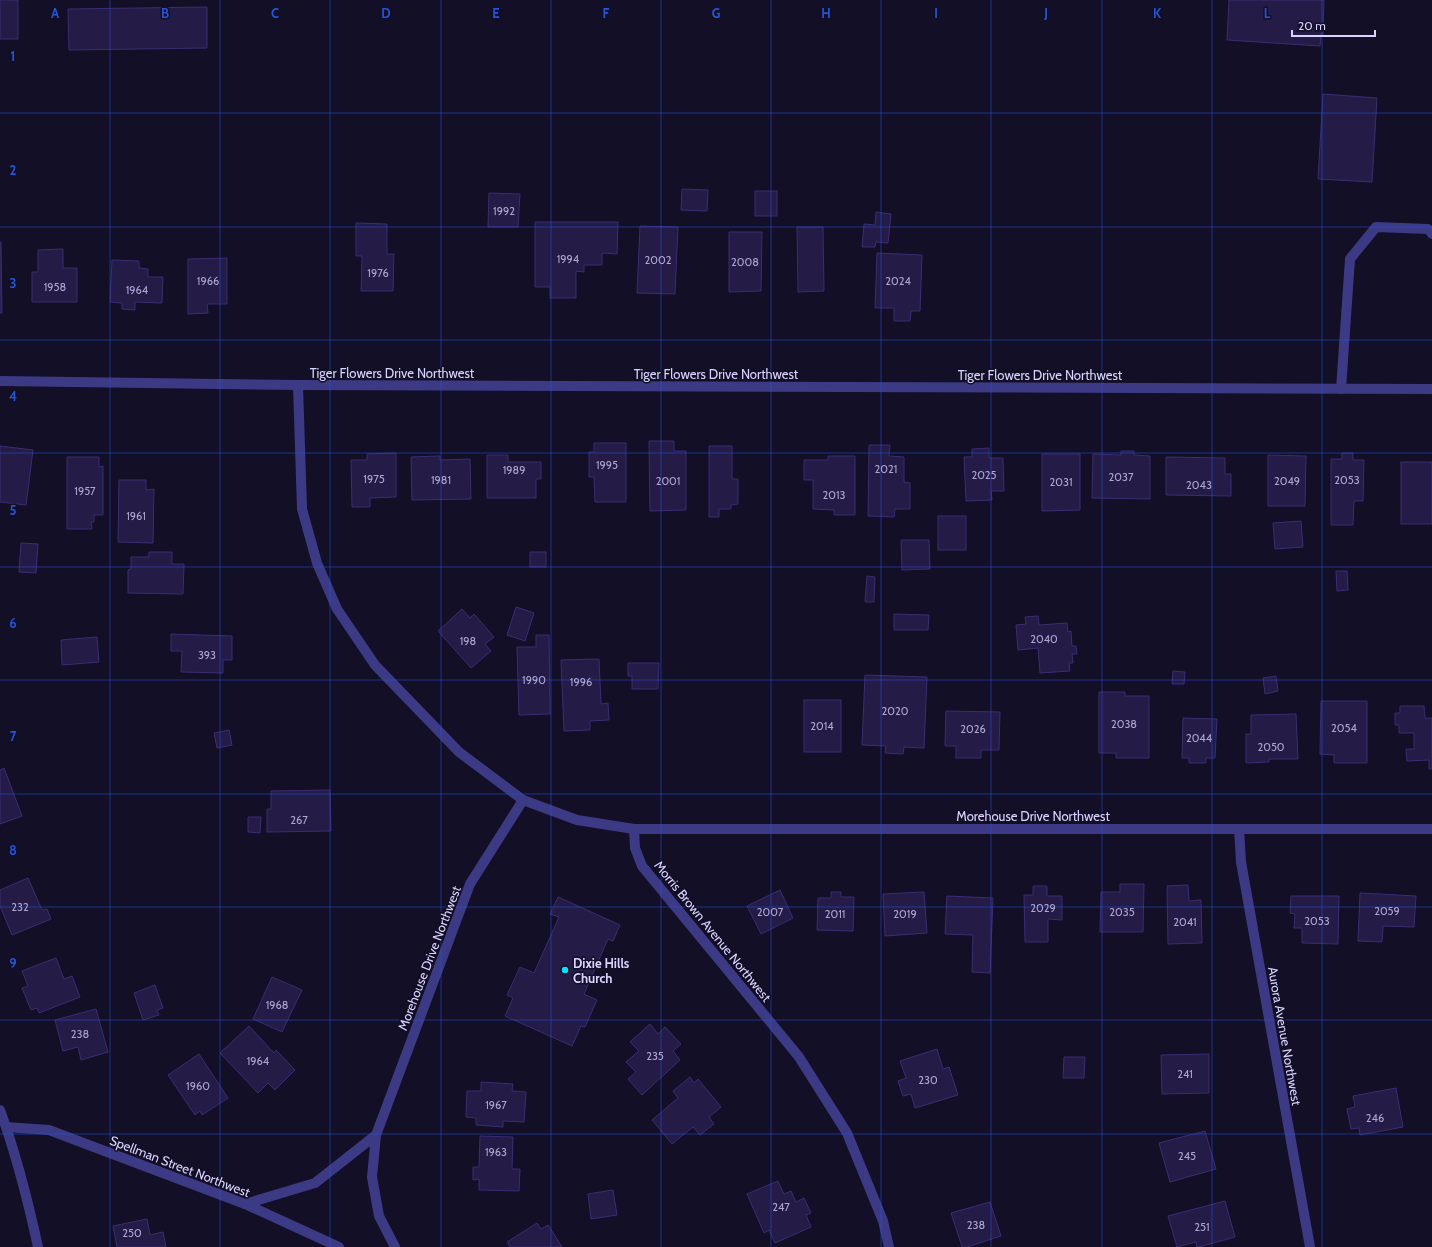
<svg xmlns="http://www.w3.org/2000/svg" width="1432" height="1247" font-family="Cabin,sans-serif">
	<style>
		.building { fill: #241b47; stroke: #3b2d73 }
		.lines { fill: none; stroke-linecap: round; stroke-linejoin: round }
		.minor { stroke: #3d3a85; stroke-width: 10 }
		.grid { fill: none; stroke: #2655da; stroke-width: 1; stroke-opacity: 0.55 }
		.poi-dot { fill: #00e5ff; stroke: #130f26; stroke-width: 1.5 }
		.labels { text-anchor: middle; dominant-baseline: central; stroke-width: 3; stroke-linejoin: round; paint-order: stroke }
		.number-label { font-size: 11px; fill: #aca6d1 }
		.street-label { font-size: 13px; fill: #d9d4ff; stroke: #130f26 }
		.poi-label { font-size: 13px; font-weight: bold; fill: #d9d4ff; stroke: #130f26; text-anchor: start }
		.grid-label { font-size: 13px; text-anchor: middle; font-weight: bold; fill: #2655da; stroke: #130f26; stroke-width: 3; stroke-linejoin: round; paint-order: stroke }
	</style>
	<rect width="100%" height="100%" fill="#130f26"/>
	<!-- building -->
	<g class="building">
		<rect x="0" y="0" width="18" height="39"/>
		<polygon points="1229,0 1324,0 1323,35 1321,33 1320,46 1227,40"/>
		<polygon points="207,7 207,48 69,50 68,9"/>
		<polygon points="1323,94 1377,98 1372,182 1318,179"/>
		<polygon points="682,189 708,190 707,211 681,210"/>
		<rect x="755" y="191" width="22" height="25"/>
		<polygon points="489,193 520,194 518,227 488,227"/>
		<polygon points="876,212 891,214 888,243 876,242 875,247 862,247 864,224 875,225"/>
		<polygon points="535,222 618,222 617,254 602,253 602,265 584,265 584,272 576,271 576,298 550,298 550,287 535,287"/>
		<polygon points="356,223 387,224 387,254 394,254 393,291 361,291 362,256 356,256"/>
		<polygon points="640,226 678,227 675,294 637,293"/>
		<polygon points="797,227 823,227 824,291 798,292"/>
		<polygon points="729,232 762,232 761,291 729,292"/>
		<polygon points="0,242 1,242 2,313 0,313"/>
		<polygon points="63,249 63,268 77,268 77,302 32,302 32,272 38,272 38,250"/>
		<polygon points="877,253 922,255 920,311 911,311 910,321 894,321 894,308 875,308"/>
		<polygon points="227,258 227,304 207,304 208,313 188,314 188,259"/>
		<polygon points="112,260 139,261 139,268 148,269 148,277 163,277 162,303 135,302 135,310 122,309 122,303 110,302"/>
		<polygon points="649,441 674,441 674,451 686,451 686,510 650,511"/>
		<polygon points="594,443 626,443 626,502 595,502 594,477 589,477 589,452 594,452"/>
		<polygon points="869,445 890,445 889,456 904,457 904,482 910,483 910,509 895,509 894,517 868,516"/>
		<polygon points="0,446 33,450 26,505 0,502"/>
		<polygon points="709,446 732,446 732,479 738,479 738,504 731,505 731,509 719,509 719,517 709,517"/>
		<polygon points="989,448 989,458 1003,458 1004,491 991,491 992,500 966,501 964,457 972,457 972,449"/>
		<polygon points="1121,451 1134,451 1134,455 1150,456 1150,499 1092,498 1093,454 1121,455"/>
		<polygon points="396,453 396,497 370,498 370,507 352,507 351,460 367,460 367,454"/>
		<polygon points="1342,453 1353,453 1353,460 1364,460 1363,501 1354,501 1353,525 1331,525 1331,459 1342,459"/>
		<polygon points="1042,454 1080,454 1080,510 1042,511"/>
		<polygon points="487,455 508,455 508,462 541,462 541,479 536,479 536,498 487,498"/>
		<polygon points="1268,455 1306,456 1305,506 1268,506"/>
		<polygon points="440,456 440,460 470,459 471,499 412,500 411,457"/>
		<polygon points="828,456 855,456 855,515 834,515 834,510 813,509 813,480 804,480 804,460 828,460"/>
		<polygon points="67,457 99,457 99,467 103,466 103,515 94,515 94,522 91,522 92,529 67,529"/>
		<polygon points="1166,457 1225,458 1225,474 1231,474 1231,496 1166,495"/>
		<rect x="1401" y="462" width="31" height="62"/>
		<polygon points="119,480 146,480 146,490 154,489 153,543 118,542"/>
		<rect x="938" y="516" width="28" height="34"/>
		<polygon points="1301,521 1303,547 1275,549 1273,523"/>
		<polygon points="901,540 929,540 930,569 902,570"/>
		<polygon points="21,543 38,544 36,573 19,572"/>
		<polygon points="149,552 172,552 172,564 184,564 183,594 128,593 128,570 131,569 131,557 149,557"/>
		<rect x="530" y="552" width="16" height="15"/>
		<polygon points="1336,571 1347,571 1348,590 1337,591"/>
		<polygon points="867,576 875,577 874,602 865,602"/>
		<polygon points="516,607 534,613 525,641 507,635"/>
		<polygon points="462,609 470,618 474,614 494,637 485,644 491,651 471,668 438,631"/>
		<polygon points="894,614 929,615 928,630 894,630"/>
		<polygon points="1038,616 1039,625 1067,623 1068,632 1071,631 1072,646 1076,646 1077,654 1072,654 1073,663 1069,663 1070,671 1040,673 1038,648 1018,650 1016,625 1026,624 1025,617"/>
		<polygon points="171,634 232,636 232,660 223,660 223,673 181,672 182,651 171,651"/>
		<polygon points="536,635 549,635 550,714 519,715 517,647 536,647"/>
		<polygon points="97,637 99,662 62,665 61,640"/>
		<polygon points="599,659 601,704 608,703 609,720 590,721 590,730 564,731 561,660"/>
		<polygon points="628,663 659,663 658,689 632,689 632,676 628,676"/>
		<polygon points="1173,671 1185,672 1184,684 1172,684"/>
		<polygon points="865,675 927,677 924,748 904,747 903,754 885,753 886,746 862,745"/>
		<polygon points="1276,676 1278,691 1265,694 1263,678"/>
		<polygon points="1099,692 1125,692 1125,696 1149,696 1149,758 1116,758 1116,753 1099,753"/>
		<rect x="804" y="700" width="37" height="52"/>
		<polygon points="1321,701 1367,701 1367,763 1334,763 1334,755 1320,754"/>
		<polygon points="1400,706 1424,706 1425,718 1432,718 1432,769 1429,769 1429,760 1407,761 1406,749 1414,749 1414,733 1399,733 1399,725 1395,725 1395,713 1400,713"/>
		<polygon points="946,711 1000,712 999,750 981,750 981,758 956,758 956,746 945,746"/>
		<polygon points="1296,714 1298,759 1269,759 1269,762 1246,763 1246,734 1251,734 1251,715"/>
		<polygon points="1183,718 1217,719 1215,758 1206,758 1206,763 1189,763 1189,758 1182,758"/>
		<polygon points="229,730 232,745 217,748 214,733"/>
		<polygon points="4,768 22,816 0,824 0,770"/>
		<polygon points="330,790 331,831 267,832 267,809 271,809 271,791"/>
		<polygon points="248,817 261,817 260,833 248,832"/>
		<polygon points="28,878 42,910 47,909 51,919 12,935 0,906 0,890"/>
		<polygon points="1120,884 1144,884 1143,932 1100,932 1101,892 1120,892"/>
		<polygon points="1188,885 1189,901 1201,900 1202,943 1168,944 1167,886"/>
		<polygon points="1033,886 1047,886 1047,896 1062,896 1062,920 1048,919 1048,942 1025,942 1024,895 1033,895"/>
		<polygon points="780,890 793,918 761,934 747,906"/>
		<polygon points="831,892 841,892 841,897 854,897 853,931 817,930 818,898 831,898"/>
		<polygon points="924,892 927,933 885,936 883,894"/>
		<polygon points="1360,893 1416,896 1414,927 1383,926 1382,942 1358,941"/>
		<polygon points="947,896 993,898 990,973 972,972 973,935 945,934"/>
		<polygon points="1291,896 1339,896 1338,944 1302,943 1302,928 1294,928 1295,914 1290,913"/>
		<polygon points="558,897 620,925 613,941 608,939 584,994 597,1000 585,1027 581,1026 572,1046 505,1016 513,998 507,995 520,967 534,973 559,917 550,914"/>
		<polygon points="56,958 64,979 72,976 80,997 39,1013 37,1008 31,1010 22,988 28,986 22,971"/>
		<polygon points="272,977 302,990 282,1032 253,1019"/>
		<polygon points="155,985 163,1008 157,1010 159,1015 143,1020 134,993"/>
		<polygon points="96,1009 108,1052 81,1060 78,1047 63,1051 55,1020"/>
		<polygon points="650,1024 658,1034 665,1027 681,1044 673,1051 680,1060 642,1095 628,1079 636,1072 626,1062 639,1051 630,1042"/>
		<polygon points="249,1026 274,1053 276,1050 295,1070 275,1090 268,1083 258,1093 220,1053"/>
		<polygon points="937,1049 943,1069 949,1067 958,1095 915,1108 911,1094 903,1096 898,1081 906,1078 900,1061"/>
		<polygon points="199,1054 228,1098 202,1115 200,1111 195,1115 168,1075"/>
		<polygon points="1209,1054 1209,1093 1162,1094 1161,1055"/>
		<polygon points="1064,1057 1085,1057 1084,1078 1063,1078"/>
		<polygon points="690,1077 694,1083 698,1079 721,1107 709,1117 714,1124 700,1135 693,1127 672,1144 652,1120 678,1098 673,1091"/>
		<polygon points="481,1082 513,1084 512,1091 526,1092 524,1122 503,1121 503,1127 476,1125 476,1118 466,1117 467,1091 481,1091"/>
		<polygon points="1396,1088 1403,1127 1360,1135 1359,1128 1351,1129 1347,1109 1355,1107 1353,1096"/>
		<polygon points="1205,1131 1216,1169 1170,1182 1159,1143"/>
		<polygon points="480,1136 513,1137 512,1169 520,1169 519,1191 479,1190 479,1179 473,1180 473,1167 479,1167"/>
		<polygon points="778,1181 784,1194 791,1191 796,1202 804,1198 811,1213 806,1215 811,1227 775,1243 769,1230 764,1233 747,1194"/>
		<polygon points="613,1190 617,1215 591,1219 588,1194"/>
		<polygon points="1225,1201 1235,1237 1199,1247 1197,1247 1196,1242 1177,1247 1168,1216"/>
		<polygon points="990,1202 1001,1236 967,1247 962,1247 951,1213"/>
		<polygon points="147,1219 150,1235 163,1232 166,1247 117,1247 113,1226"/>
		<polygon points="537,1223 541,1229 548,1225 562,1247 510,1247 507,1242"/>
	</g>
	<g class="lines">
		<!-- minor -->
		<g class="minor">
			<polyline points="0,381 298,385 1432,389"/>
			<polyline points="298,385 302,509 317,563 337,609 375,665 459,752 523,800 577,820 634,829 1432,829"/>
			<polyline points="1341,389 1350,259 1376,227 1428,229 1432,234"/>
			<polyline points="634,829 635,848 642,866 799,1057 847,1133 883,1221 889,1247"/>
			<polyline points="1239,829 1241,862 1310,1247"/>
			<path d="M 0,1110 C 16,1154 28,1201 38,1247"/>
			<polyline points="6,1127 49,1130 245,1204 339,1247"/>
			<polyline points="245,1204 315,1183 376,1135"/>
			<polyline points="395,1247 379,1216 372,1177 376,1135 470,884 523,800"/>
		</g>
	</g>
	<!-- grid -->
	<path class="grid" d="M 110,0 L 110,1247M 220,0 L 220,1247M 330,0 L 330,1247M 441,0 L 441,1247M 551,0 L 551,1247M 661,0 L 661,1247M 771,0 L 771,1247M 881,0 L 881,1247M 991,0 L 991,1247M 1102,0 L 1102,1247M 1212,0 L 1212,1247M 1322,0 L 1322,1247M 0,113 L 1432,113M 0,227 L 1432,227M 0,340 L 1432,340M 0,453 L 1432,453M 0,567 L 1432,567M 0,680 L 1432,680M 0,794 L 1432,794M 0,907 L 1432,907M 0,1020 L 1432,1020M 0,1134 L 1432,1134"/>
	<!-- markers -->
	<circle class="poi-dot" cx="565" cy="970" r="4"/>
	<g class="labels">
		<!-- number labels -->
		<g class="number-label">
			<text x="504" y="211">1992</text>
			<text x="568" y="259">1994</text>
			<text x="658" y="260">2002</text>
			<text x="745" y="262">2008</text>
			<text x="378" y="273">1976</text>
			<text x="208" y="281">1966</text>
			<text x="898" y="281">2024</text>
			<text x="55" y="287">1958</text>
			<text x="137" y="290">1964</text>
			<text x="607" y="465">1995</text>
			<text x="886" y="469">2021</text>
			<text x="514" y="470">1989</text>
			<text x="984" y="475">2025</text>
			<text x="1121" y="477">2037</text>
			<text x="374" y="479">1975</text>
			<text x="441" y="480">1981</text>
			<text x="1347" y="480">2053</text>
			<text x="668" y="481">2001</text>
			<text x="1287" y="481">2049</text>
			<text x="1061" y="482">2031</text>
			<text x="1199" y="485">2043</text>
			<text x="85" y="491">1957</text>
			<text x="834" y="495">2013</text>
			<text x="136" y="516">1961</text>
			<text x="1044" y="639">2040</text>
			<text x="468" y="641">198</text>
			<text x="207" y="655">393</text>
			<text x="534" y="680">1990</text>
			<text x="581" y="682">1996</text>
			<text x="895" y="711">2020</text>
			<text x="1124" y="724">2038</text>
			<text x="822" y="726">2014</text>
			<text x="1344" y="728">2054</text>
			<text x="973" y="729">2026</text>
			<text x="1199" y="738">2044</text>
			<text x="1271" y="747">2050</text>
			<text x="299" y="820">267</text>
			<text x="20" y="907">232</text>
			<text x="1043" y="908">2029</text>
			<text x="1387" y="911">2059</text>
			<text x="770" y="912">2007</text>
			<text x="1122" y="912">2035</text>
			<text x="835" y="914">2011</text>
			<text x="905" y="914">2019</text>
			<text x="1317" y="921">2053</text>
			<text x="1185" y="922">2041</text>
			<text x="277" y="1005">1968</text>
			<text x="80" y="1034">238</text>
			<text x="655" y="1056">235</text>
			<text x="258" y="1061">1964</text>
			<text x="1185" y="1074">241</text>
			<text x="928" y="1080">230</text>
			<text x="198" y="1086">1960</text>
			<text x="496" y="1105">1967</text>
			<text x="1375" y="1118">246</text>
			<text x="496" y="1152">1963</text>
			<text x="1187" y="1156">245</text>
			<text x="781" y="1207">247</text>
			<text x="976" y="1225">238</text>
			<text x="1202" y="1227">251</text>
			<text x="132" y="1233">250</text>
		</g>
		<!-- street labels -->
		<g class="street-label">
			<text x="392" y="373">Tiger Flowers Drive Northwest</text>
			<text x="716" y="374">Tiger Flowers Drive Northwest</text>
			<text x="1040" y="375">Tiger Flowers Drive Northwest</text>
			<text x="1033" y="816">Morehouse Drive Northwest</text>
			<text transform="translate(713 931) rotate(51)">Morris Brown Avenue Northwest</text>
			<text transform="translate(429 958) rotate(-69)">Morehouse Drive Northwest</text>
			<text transform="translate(1285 1036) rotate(80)">Aurora Avenue Northwest</text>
			<text transform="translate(180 1166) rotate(21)">Spellman Street Northwest</text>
		</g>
		<!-- poi labels -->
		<g class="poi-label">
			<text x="573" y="963">Dixie Hills<tspan x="573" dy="15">Church</tspan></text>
		</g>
	</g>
	<g class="grid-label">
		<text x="55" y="18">A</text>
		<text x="165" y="18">B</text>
		<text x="275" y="18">C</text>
		<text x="386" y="18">D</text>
		<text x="496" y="18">E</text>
		<text x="606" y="18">F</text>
		<text x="716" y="18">G</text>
		<text x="826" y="18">H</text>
		<text x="936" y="18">I</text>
		<text x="1046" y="18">J</text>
		<text x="1157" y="18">K</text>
		<text x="1267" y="18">L</text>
		<text x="13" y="61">1</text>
		<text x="13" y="175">2</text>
		<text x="13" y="288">3</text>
		<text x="13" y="401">4</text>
		<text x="13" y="515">5</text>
		<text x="13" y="628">6</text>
		<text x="13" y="741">7</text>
		<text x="13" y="855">8</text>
		<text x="13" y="968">9</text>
	</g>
	<!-- scale -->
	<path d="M1292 30v6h83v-6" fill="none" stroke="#d9d4ff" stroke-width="2"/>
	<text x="1298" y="30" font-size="12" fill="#d9d4ff" stroke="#130f26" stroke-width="3" paint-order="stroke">20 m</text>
</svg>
